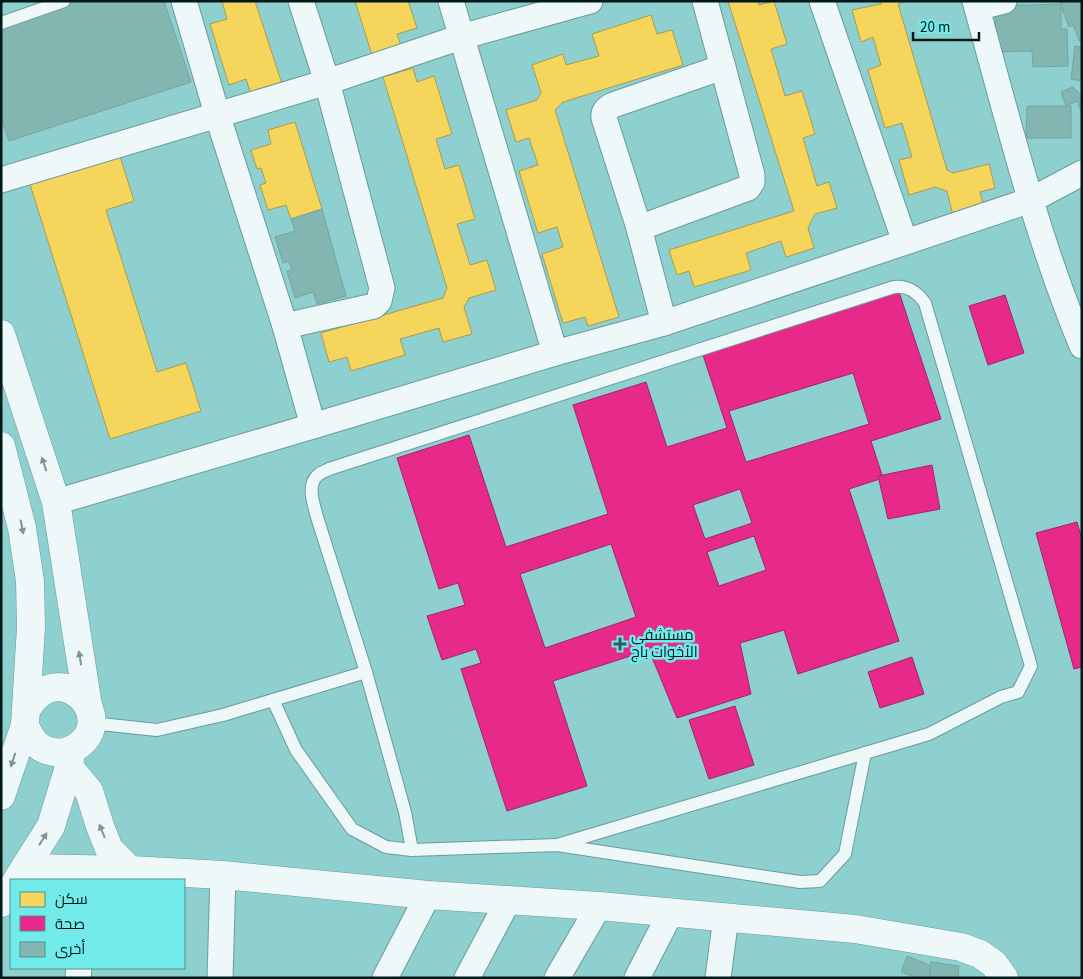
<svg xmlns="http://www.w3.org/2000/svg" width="1083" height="979" font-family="'Source Sans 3',Cairo,sans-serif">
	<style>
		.homes { fill: #f6d55c; stroke: #ac9d48 }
		.health { fill: #e7298a; stroke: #a22468; fill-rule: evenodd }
		.building { fill: #84b6b1; stroke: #72a6a1 }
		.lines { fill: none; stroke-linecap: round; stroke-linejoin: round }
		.lane-casing { stroke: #6c9b9b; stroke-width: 14 }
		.street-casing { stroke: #6c9b9b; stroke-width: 27 }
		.secondary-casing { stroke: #6c9b9b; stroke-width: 29 }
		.lane { stroke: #eef8f8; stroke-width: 12 }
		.street { stroke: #eef8f8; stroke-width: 25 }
		.secondary { stroke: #eef8f8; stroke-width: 28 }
		.oneway { fill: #839494 }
		.poi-dot { fill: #325959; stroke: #73eaea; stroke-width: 2 }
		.labels { text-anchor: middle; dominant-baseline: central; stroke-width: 5; stroke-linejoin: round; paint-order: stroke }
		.poi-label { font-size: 15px; fill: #001919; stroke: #73eaea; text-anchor: start }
	</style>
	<rect width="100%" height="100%" fill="#8ecfcf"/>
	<!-- homes -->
	<g class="homes">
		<polygon points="222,1 255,1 282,84 251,94 246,79 229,85 210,24 227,19"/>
		<polygon points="355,1 408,1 417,28 397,34 401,46 372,55"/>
		<polygon points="728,1 758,1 759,5 774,1 787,44 771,49 785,96 802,91 815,134 803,138 817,186 829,182 837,208 815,214 808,228 814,248 786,257 781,241 746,253 751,270 694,287 689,271 677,275 669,250 794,211"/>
		<polygon points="882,1 908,1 898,4 947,170 953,173 989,164 995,188 980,192 985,212 954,220 947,191 935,187 909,195 899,160 912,157 902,123 885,128 868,70 881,65 873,37 861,42 852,10 881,4"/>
		<polygon points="651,15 657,34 672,30 683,65 563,102 555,110 619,317 588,326 585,317 563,323 542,254 563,247 557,227 538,233 519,171 538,165 529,138 516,142 506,110 537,100 541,92 532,65 563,54 566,65 599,56 592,34"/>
		<polygon points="413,68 417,82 434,76 452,134 436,139 445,169 459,165 475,219 457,224 470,265 487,260 496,290 469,298 464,307 472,334 443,342 439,328 400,339 405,355 351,371 347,357 329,362 321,333 443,298 447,288 383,77"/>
		<polygon points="295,122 322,209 291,219 286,205 268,210 260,185 266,183 261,168 257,169 251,150 271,144 268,130"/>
		<polygon points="119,153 134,201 106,210 157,372 186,363 201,411 110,439 29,181"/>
	</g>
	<!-- health -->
	<g class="health">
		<path d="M 897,286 L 941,419 L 871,441 L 883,478 L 849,489 L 899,641 L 798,674 L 784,630 L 740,643 L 751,694 L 677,718 L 649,650 L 553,681 L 587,786 L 507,811 L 461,669 L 481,663 L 476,649 L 442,660 L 427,616 L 465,605 L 458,583 L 439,589 L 397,458 L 469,435 L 506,547 L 608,514 L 573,405 L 646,382 L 667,447 L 727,428 L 701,349 ZM 853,373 L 869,424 L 746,462 L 729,411 ZM 740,489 L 752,523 L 705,539 L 693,505 ZM 754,536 L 766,570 L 719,586 L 707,552 ZM 611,544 L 636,617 L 545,648 L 520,574 Z"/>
		<polygon points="1005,295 1024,353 988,365 969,306"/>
		<polygon points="932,465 940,509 888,519 878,476"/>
		<polygon points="1077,522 1082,539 1082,667 1074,669 1036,533"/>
		<polygon points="912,657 924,694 880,708 868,672"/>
		<polygon points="735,706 754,765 709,779 689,720"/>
	</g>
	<!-- building -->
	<g class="building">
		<polygon points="74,1 164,1 191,82 9,141 1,118 1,25"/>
		<polygon points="1059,1 1082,1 1082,42 1080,42 1073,25 1069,27"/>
		<polygon points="1061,4 1061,29 1067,29 1068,66 1033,67 1032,51 996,52 995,6"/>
		<polygon points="1075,46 1082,47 1082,81 1071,79"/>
		<polygon points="1073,87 1080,94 1082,93 1082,113 1077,101 1066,106 1061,92"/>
		<polygon points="1027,106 1071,106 1071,138 1026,138"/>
		<polygon points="322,209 346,296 317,304 313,292 295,298 287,271 292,270 289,261 283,263 275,237 295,231 291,219"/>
		<polygon points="907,956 932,966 928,978 912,978 912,976 901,972"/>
		<polygon points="931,962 959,966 958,978 930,978"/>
	</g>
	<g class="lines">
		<defs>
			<g id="lane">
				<polyline points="1,23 64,1"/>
				<polyline points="273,700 296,750 352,829 386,847 412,850 557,845 800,882 820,881 845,854 865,753"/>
				<polyline points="91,723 157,730 223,715 366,672"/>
				<path d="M 412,850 L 405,812 L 366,672 L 317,517 C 314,505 306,485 318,475 C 321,472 326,471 329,469 L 894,287 C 908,285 917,292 925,303 L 1031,666 L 1018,692 L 1001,697 L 929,734 L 557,845"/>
			</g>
			<g id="street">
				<polyline points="184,1 217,114 285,326 313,426"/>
				<polyline points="451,1 555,353"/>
				<polyline points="822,1 905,242"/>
				<path d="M 975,1 C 1007,117 1036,235 1082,346"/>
				<polyline points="977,8 1004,1"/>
				<polyline points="1,180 327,82 461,37 590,1"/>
				<polyline points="639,228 748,188 752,182 752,175 705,1"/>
				<path d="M 664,323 L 639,228 L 604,118 C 603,111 607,108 613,105 L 723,67"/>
				<polyline points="285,326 374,306 379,301 382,288 327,82 301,1"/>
				<polyline points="56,502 313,426 555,353 664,323 1031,200 1082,173"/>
				<polyline points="78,978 79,968"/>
				<polyline points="220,978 223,875"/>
				<polyline points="385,978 428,895"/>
				<polyline points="467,978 508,901"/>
				<polyline points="557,978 599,906"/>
				<polyline points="637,978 671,912"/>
				<polyline points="718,978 726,917"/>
			</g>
			<g id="secondary">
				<polyline points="1,334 56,502 88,706"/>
				<path d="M 1,446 L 22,528 L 30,581 L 31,627 L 25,725 C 30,739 38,750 54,752 C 63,754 71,751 79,745 C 117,716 60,656 28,707"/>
				<polyline points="69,767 89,791 100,826 109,849 130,870"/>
				<polyline points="1,796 25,725"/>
				<polyline points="25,868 130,870 223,875 428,895 599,906 855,929 961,947 980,954 994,964 1004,978"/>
				<polyline points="17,880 51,826 69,767 71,750"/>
				<polyline points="1,903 11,888"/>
			</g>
		</defs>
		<!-- lane casing -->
		<use href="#lane" class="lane-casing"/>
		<!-- street casing -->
		<use href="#street" class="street-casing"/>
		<!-- secondary casing -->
		<use href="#secondary" class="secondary-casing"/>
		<!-- lane -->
		<use href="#lane" class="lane"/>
		<!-- street -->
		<use href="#street" class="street"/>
		<!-- secondary -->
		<use href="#secondary" class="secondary"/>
	</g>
	<!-- one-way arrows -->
	<defs><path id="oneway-solid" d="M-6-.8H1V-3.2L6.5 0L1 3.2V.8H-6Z" transform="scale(1.25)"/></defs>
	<g class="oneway">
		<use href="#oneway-solid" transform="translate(44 464) rotate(-108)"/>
		<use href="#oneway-solid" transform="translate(22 527) rotate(79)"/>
		<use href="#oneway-solid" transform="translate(80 658) rotate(-99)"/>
		<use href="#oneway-solid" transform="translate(13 760) rotate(108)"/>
		<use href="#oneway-solid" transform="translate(102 831) rotate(-112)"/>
		<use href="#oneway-solid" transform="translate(43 839) rotate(-58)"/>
	</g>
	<!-- markers -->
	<path class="poi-dot" d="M617.5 636.5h5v5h5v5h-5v5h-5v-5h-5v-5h5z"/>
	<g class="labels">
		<!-- poi labels -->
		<g class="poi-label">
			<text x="631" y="635">مستشفى<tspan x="631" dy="17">الأخوات باج</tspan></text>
		</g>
	</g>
	<!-- border -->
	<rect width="1083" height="979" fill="none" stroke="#001919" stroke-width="5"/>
	<!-- legend -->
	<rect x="10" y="879" width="175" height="90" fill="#73eaea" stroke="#459696"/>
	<rect x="20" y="892" width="25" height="15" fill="#f6d55c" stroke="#459696"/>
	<text x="55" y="904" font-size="15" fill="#001919">سكن</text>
	<rect x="20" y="916" width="25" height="15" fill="#e7298a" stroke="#459696"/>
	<text x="55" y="929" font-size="15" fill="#001919">صحة</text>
	<rect x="20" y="942" width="25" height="15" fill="#84b6b1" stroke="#459696"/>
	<text x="55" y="954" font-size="15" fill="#001919">أخرى</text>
	<!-- scale -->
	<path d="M913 32v8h66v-8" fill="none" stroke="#001919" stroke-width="2.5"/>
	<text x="920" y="32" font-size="15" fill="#001919" stroke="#73eaea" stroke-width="4" paint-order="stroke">20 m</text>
</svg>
